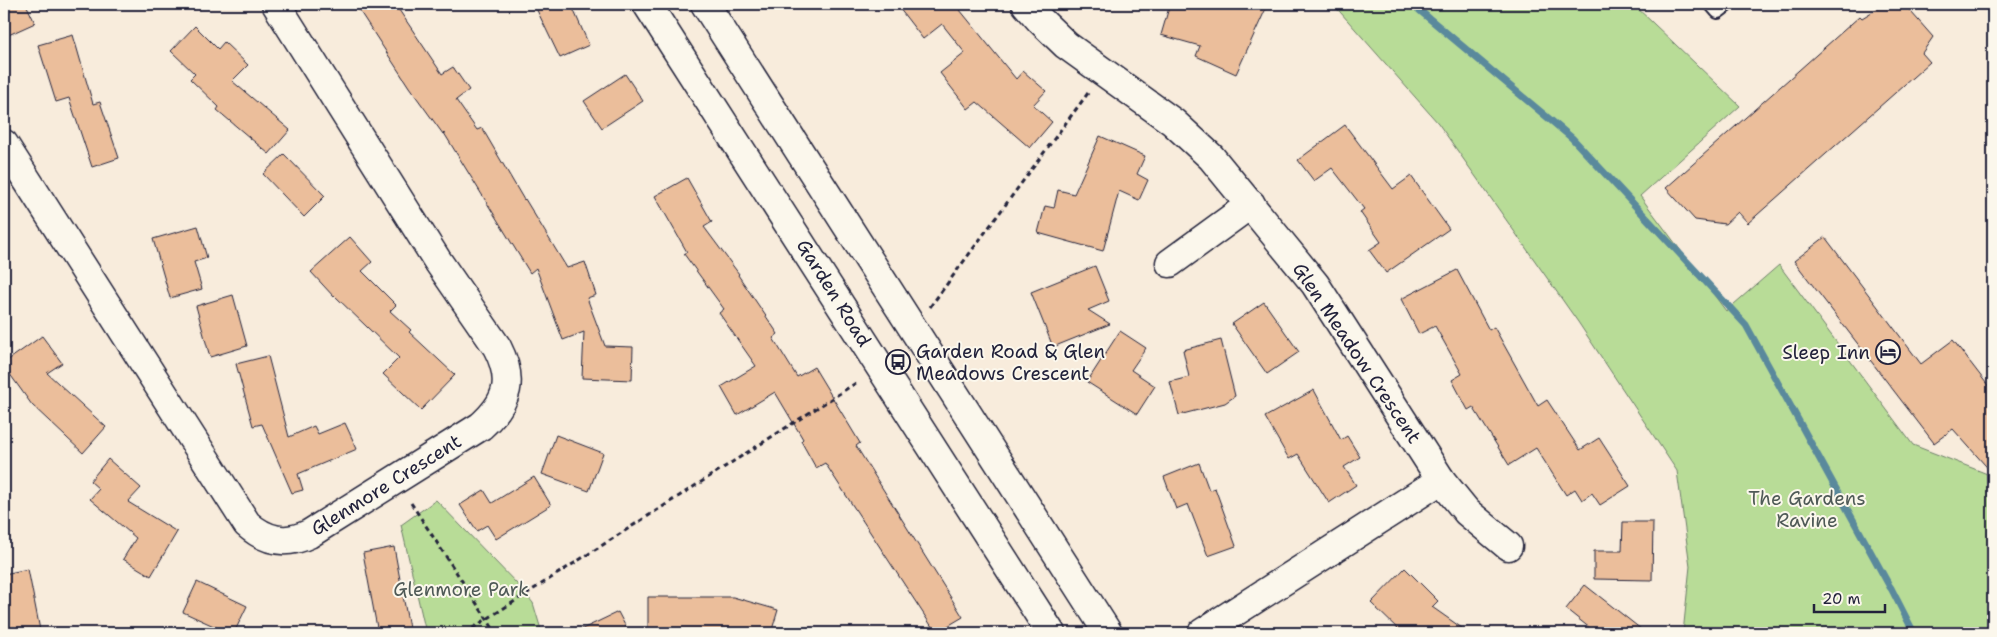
<svg xmlns="http://www.w3.org/2000/svg" width="1997" height="637" font-family="'Shantell Sans',sans-serif">
	<style>
		.green { fill: #b8dc97; stroke: #6d7f69 }
		.lines { fill: none; stroke-linecap: round; stroke-linejoin: round }
		.stream { stroke: #5a899c; stroke-width: 7 }
		.building { fill: #ebbe9b; stroke: #22223b }
		.service-casing { stroke: #22223b; stroke-width: 18 }
		.minor-casing { stroke: #22223b; stroke-width: 31 }
		.tertiary-casing { stroke: #22223b; stroke-width: 31 }
		.path { stroke: #22223b; stroke-width: 3; stroke-dasharray: 5 4; stroke-linecap: butt }
		.service { stroke: #fbf7ec; stroke-width: 14 }
		.minor { stroke: #fbf7ec; stroke-width: 28 }
		.tertiary { stroke: #fbf7ec; stroke-width: 28 }
		.labels { text-anchor: middle; dominant-baseline: central; stroke-width: 4; stroke-linejoin: round; paint-order: stroke }
		.street-label { font-size: 19px; fill: #22223b; stroke: #fbf7ec }
		.poi-label { font-size: 19px; fill: #22223b; stroke: #fbf7ec; text-anchor: start }
		.park-label { font-size: 19px; fill: #4f5a57; stroke: #fbf7ec }
	</style>
	<rect width="100%" height="100%" fill="#f8ecdc"/>
	<filter id="ink" filterUnits="userSpaceOnUse"><feTurbulence type="fractalNoise" baseFrequency=".02" numOctaves="2"/><feDisplacementMap in="SourceGraphic" scale="10" xChannelSelector="R" yChannelSelector="G"/><feConvolveMatrix kernelMatrix="1 2 1 2 8 2 1 2 1" color-interpolation-filters="sRGB"/></filter>
	<g filter="url(#ink)">
		<!-- green -->
		<g class="green">
			<polygon points="1333,4 1633,4 1740,106 1640,196 1726,311 1779,265 1913,445 1990,475 1993,482 1993,633 1683,633 1690,566 1677,471 1578,322 1438,123"/>
			<polygon points="436,500 519,586 533,603 542,633 426,633 401,525"/>
		</g>
		<g class="lines">
			<!-- stream -->
			<g class="stream">
				<polyline points="1412,4 1572,138 1746,325 1890,587"/>
				<polyline points="1891,588 1914,633"/>
			</g>
		</g>
		<!-- building -->
		<g class="building">
			<polygon points="4,4 26,4 35,23 4,37"/>
			<polygon points="355,4 395,4 442,74 453,67 469,90 456,100 477,130 482,128 524,200 525,199 567,268 585,262 596,295 587,298 605,346 633,347 632,380 582,378 584,332 563,340 536,268 530,273 444,133 443,134 409,87"/>
			<polygon points="534,4 571,4 589,45 560,58"/>
			<polygon points="896,4 968,4 960,10 1016,79 1023,71 1046,91 1033,105 1052,122 1030,148 977,102 968,109 940,73 965,53 942,24 923,39"/>
			<polygon points="1170,4 1268,4 1236,74 1196,56 1200,46 1161,35"/>
			<polygon points="1885,4 1904,4 1933,37 1922,53 1930,62 1748,223 1738,212 1725,224 1695,220 1666,188 1860,16 1862,18"/>
			<polygon points="195,26 218,49 224,42 248,65 232,81 290,130 269,154 217,110 219,107 190,79 195,74 171,51"/>
			<polygon points="73,35 93,104 100,102 119,158 92,167 69,98 56,102 38,45"/>
			<polygon points="625,74 643,101 602,128 584,101"/>
			<polygon points="1345,125 1393,189 1411,176 1449,229 1386,273 1369,250 1381,242 1360,212 1364,209 1332,168 1314,181 1298,160"/>
			<polygon points="1100,136 1145,156 1137,174 1148,180 1139,200 1119,191 1103,251 1038,233 1045,206 1054,208 1058,190 1074,194"/>
			<polygon points="284,154 325,196 304,217 263,174"/>
			<polygon points="687,178 712,222 704,227 739,274 738,275 778,334 773,338 797,377 814,367 860,443 856,446 963,617 936,633 825,463 816,468 801,441 803,439 775,392 737,415 721,387 756,366 719,313 724,309 684,254 687,252 655,196"/>
			<polygon points="198,226 207,258 194,262 202,289 170,298 153,239"/>
			<polygon points="350,237 372,262 362,271 396,305 390,311 411,330 409,332 455,375 421,410 383,374 399,358 335,296 334,297 311,272"/>
			<polygon points="1825,237 1921,364 1953,340 1993,392 1993,474 1953,429 1934,443 1794,261"/>
			<polygon points="1095,266 1109,301 1088,310 1110,324 1053,347 1031,292"/>
			<polygon points="1457,270 1489,330 1494,327 1538,406 1547,400 1580,450 1599,438 1630,486 1600,505 1592,493 1582,500 1575,489 1566,495 1536,448 1509,465 1473,407 1468,410 1452,380 1462,374 1435,326 1419,334 1401,299"/>
			<polygon points="233,295 247,346 210,357 196,306"/>
			<polygon points="1264,302 1299,352 1267,374 1232,324"/>
			<polygon points="1120,331 1146,348 1131,370 1155,386 1137,414 1087,382"/>
			<polygon points="42,336 62,363 47,373 106,427 83,453 32,405 4,366 4,363"/>
			<polygon points="1221,340 1235,396 1225,403 1179,415 1170,382 1189,377 1183,350"/>
			<polygon points="268,356 289,437 314,426 318,434 345,423 357,449 298,474 303,490 292,493 262,424 253,426 236,364"/>
			<polygon points="1314,390 1341,440 1347,436 1360,457 1344,467 1356,485 1329,503 1298,454 1289,459 1265,417"/>
			<polygon points="556,435 603,453 589,491 542,474"/>
			<polygon points="108,459 141,488 128,502 177,532 151,576 123,559 136,538 90,499 99,489 90,481"/>
			<polygon points="1199,463 1209,490 1215,488 1236,546 1208,556 1188,504 1176,509 1164,477"/>
			<polygon points="534,477 551,505 496,539 487,525 477,531 460,505 484,490 492,503"/>
			<polygon points="1623,522 1653,522 1652,580 1594,579 1594,551 1622,551"/>
			<polygon points="394,547 409,628 378,633 363,553"/>
			<polygon points="1405,568 1438,601 1432,607 1469,633 1402,633 1371,603"/>
			<polygon points="28,569 40,630 26,633 7,633 4,617 4,574"/>
			<polygon points="197,582 247,606 234,633 229,633 183,612"/>
			<polygon points="1585,585 1646,633 1596,633 1566,609"/>
			<polygon points="648,597 733,597 778,610 771,633 648,633"/>
			<polygon points="618,612 629,633 574,633"/>
		</g>
		<g class="lines">
			<defs>
				<polyline id="service" points="1712,4 1718,11 1727,4"/>
				<g id="minor">
					<polyline points="647,4 1051,633"/>
					<polyline points="1026,4 1040,20 1066,45 1173,122 1211,157 1315,284 1441,480 1467,512 1508,546"/>
					<path d="M 4,144 L 247,524 C 266,541 286,545 309,534 L 481,426 C 509,401 514,380 497,347 L 437,260 L 276,4"/>
					<polyline points="1170,263 1251,204"/>
					<polyline points="1202,633 1441,480"/>
				</g>
				<polyline id="tertiary" points="705,4 1108,633"/>
			</defs>
			<!-- service casing -->
			<use href="#service" class="service-casing"/>
			<!-- minor casing -->
			<use href="#minor" class="minor-casing"/>
			<!-- tertiary casing -->
			<use href="#tertiary" class="tertiary-casing"/>
			<!-- path -->
			<g class="path">
				<polyline points="930,307 1088,93"/>
				<polyline points="411,503 496,633"/>
				<polyline points="465,633 859,381"/>
			</g>
			<!-- service -->
			<use href="#service" class="service"/>
			<!-- minor -->
			<use href="#minor" class="minor"/>
			<!-- tertiary -->
			<use href="#tertiary" class="tertiary"/>
		</g>
	</g>
	<!-- icons -->
	<defs>
		<symbol id="hotel-ring" viewBox="-11 -11 22 22"><circle r="9.5" fill="#fbf7ec" stroke="#22223b" stroke-width="1.5"/><path d="M-6-4.5h1.5V1H6V5H4.5V3h-9V5H-6ZM-4 0a1.8 1.8 0 1 1 3.6 0ZM.5 0V-2.5h3Q6-2.5 6 0Z" fill="#22223b"/></symbol>
		<symbol id="bus-ring" viewBox="-11 -11 22 22"><circle r="9.5" fill="#fbf7ec" stroke="#22223b" stroke-width="1.5"/><path d="M-5-6H5V4H4V6H2V4H-2V6H-4V4H-5ZM-3.5-4V0h7V-4ZM-3.5 1.2v1.5H-2V1.2ZM2 1.2v1.5H3.5V1.2Z" fill="#22223b"/></symbol>
	</defs>
	<g fill-rule="evenodd">
		<use href="#hotel-ring" x="1874" y="338" width="28" height="28"/>
		<use href="#bus-ring" x="884" y="348" width="28" height="28"/>
	</g>
	<g class="labels">
		<!-- street labels -->
		<g class="street-label">
			<text transform="translate(834 293) rotate(58)">Garden Road</text>
			<text transform="translate(1357 353) rotate(56)">Glen Meadow Crescent</text>
			<text transform="translate(386 485) rotate(-32)">Glenmore Crescent</text>
		</g>
		<!-- poi labels -->
		<g class="poi-label">
			<text x="916" y="351">Garden Road &amp; Glen<tspan x="916" dy="22">Meadows Crescent</tspan></text>
			<text x="1870" y="352" text-anchor="end">Sleep Inn</text>
		</g>
		<!-- park labels -->
		<g class="park-label">
			<text x="1807" y="498">The Gardens<tspan x="1807" dy="22">Ravine</tspan></text>
			<text x="461" y="589">Glenmore Park</text>
		</g>
	</g>
	<!-- margin -->
	<rect width="1997" height="637" fill="none" stroke="#fbf7ec" stroke-width="20"/>
	<rect x="10" y="10" width="1977" height="617" fill="none" stroke="#22223b" stroke-width="2" filter="url(#ink)"/>
	<!-- scale -->
	<path d="M1814 604v8h71v-8" fill="none" stroke="#22223b" stroke-width="2.5"/>
	<text x="1822" y="604" font-size="15" fill="#22223b" stroke="#fbf7ec" stroke-width="4" paint-order="stroke">20 m</text>
</svg>
